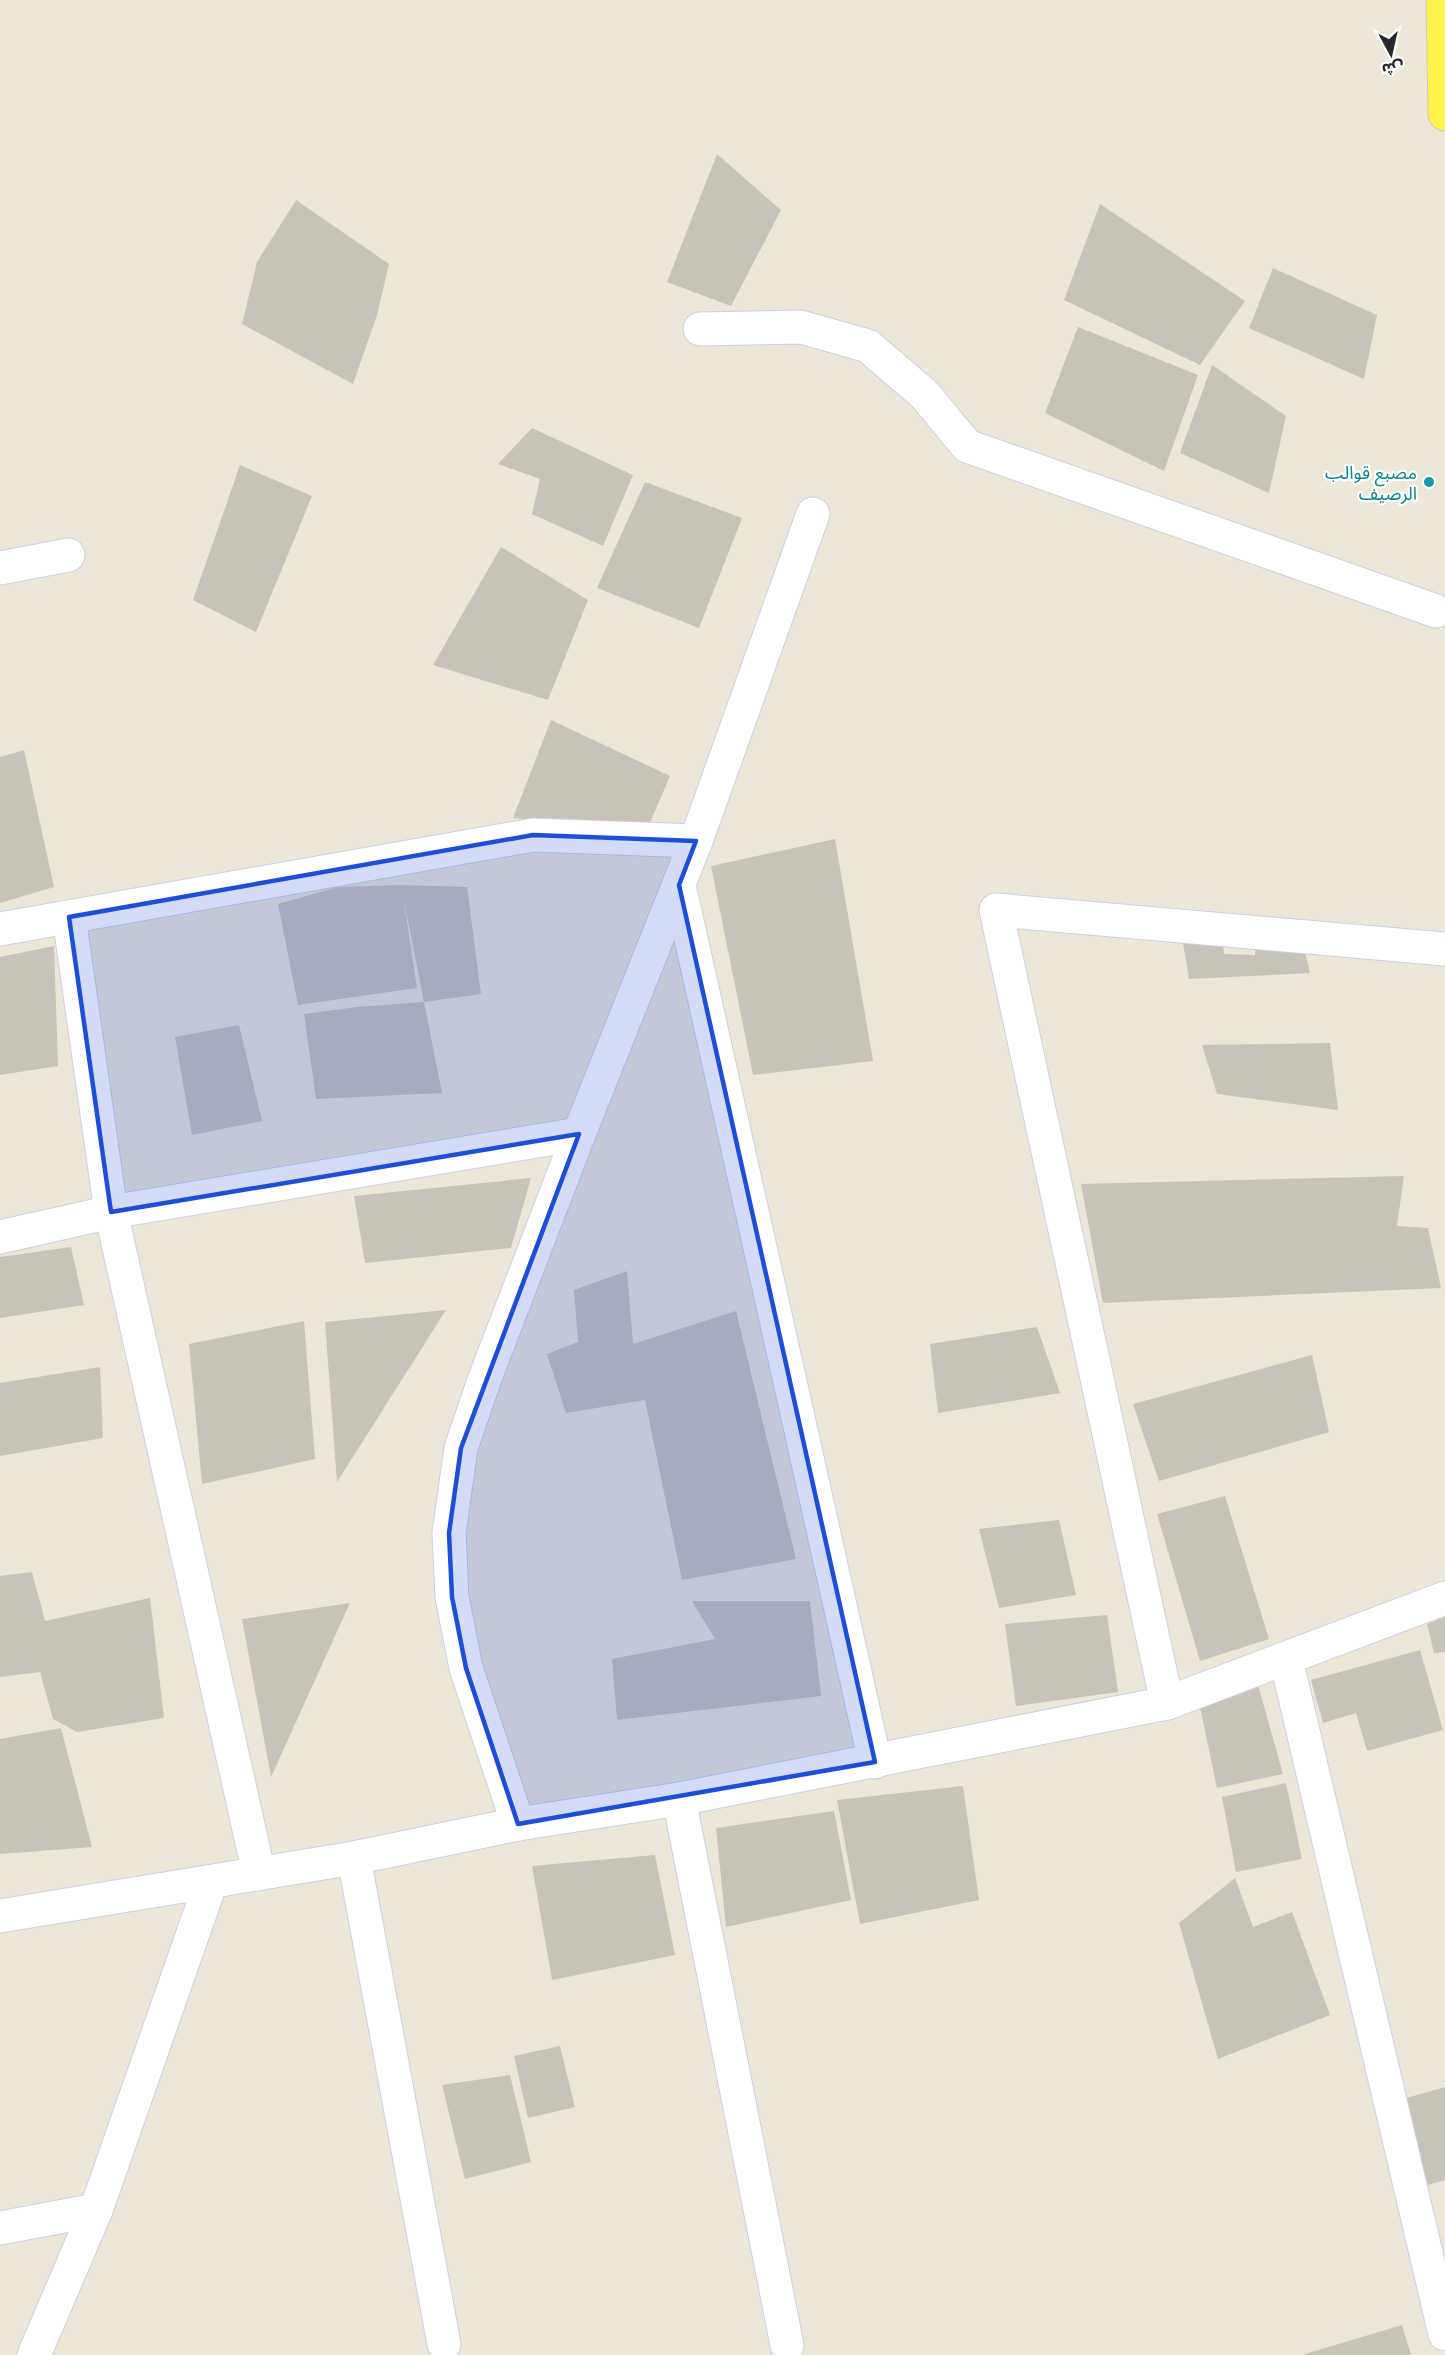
<svg xmlns="http://www.w3.org/2000/svg" width="1445" height="2355" font-family="Lato,'Noto Sans Arabic',sans-serif">
	<style>
		.building { fill: #c7c3b8 }
		.lines { fill: none; stroke-linecap: round; stroke-linejoin: round }
		.minor-casing { stroke: #cdcee3; stroke-width: 35 }
		.major-casing { stroke: #cbcbcb; stroke-width: 35 }
		.minor { stroke: #fff; stroke-width: 33 }
		.major { stroke: #fff24a; stroke-width: 33 }
		.marked { fill: #1d4ed8; fill-opacity: 0.2; stroke: #1d4ed8; stroke-width: 4.5; stroke-linejoin: round }
		.culture-dot { fill: #0f9aa8; stroke: #fff; stroke-width: 2 }
		.labels { text-anchor: middle; dominant-baseline: central; stroke-width: 4.5; stroke-linejoin: round; paint-order: stroke }
		.culture-label { font-size: 18px; fill: #0d838f; stroke: #fff; text-anchor: end }
	</style>
	<rect width="100%" height="100%" fill="#ede7d8"/>
	<!-- building -->
	<g class="building">
		<polygon points="717,154 781,210 731,306 667,282"/>
		<polygon points="296,200 389,264 377,315 353,384 242,324 257,262"/>
		<polygon points="1100,204 1245,301 1200,365 1064,300"/>
		<polygon points="1273,268 1377,315 1364,379 1249,328"/>
		<polygon points="1078,327 1198,375 1164,471 1045,413"/>
		<polygon points="1212,365 1286,416 1269,493 1180,453"/>
		<polygon points="532,428 633,475 603,546 532,514 540,479 498,464"/>
		<polygon points="240,465 312,496 256,632 193,600"/>
		<polygon points="645,482 742,518 699,628 597,588"/>
		<polygon points="501,547 588,600 548,700 433,665"/>
		<polygon points="551,720 670,776 647,830 513,818"/>
		<polygon points="24,750 54,887 0,903 0,757"/>
		<polygon points="835,839 873,1061 753,1075 711,866"/>
		<polygon points="401,885 467,887 481,994 424,1002 404,901 417,988 298,1005 278,904 338,887"/>
		<polygon points="1222,936 1224,954 1255,955 1256,938 1303,943 1310,973 1189,979 1182,937"/>
		<polygon points="54,946 58,1066 0,1075 0,957"/>
		<polygon points="424,1002 442,1093 316,1099 304,1014 357,1007"/>
		<polygon points="239,1025 262,1121 192,1135 175,1037"/>
		<polygon points="1330,1043 1338,1110 1217,1094 1202,1045"/>
		<polygon points="1404,1176 1397,1226 1428,1228 1441,1288 1103,1303 1081,1184"/>
		<polygon points="531,1178 511,1248 365,1263 354,1196"/>
		<polygon points="71,1247 84,1305 0,1318 0,1257"/>
		<polygon points="627,1271 633,1344 736,1311 796,1559 682,1580 645,1400 566,1413 547,1354 578,1342 574,1290"/>
		<polygon points="446,1310 337,1482 325,1322"/>
		<polygon points="304,1321 315,1459 202,1484 189,1344"/>
		<polygon points="1037,1327 1060,1393 938,1413 930,1344"/>
		<polygon points="1312,1355 1329,1432 1159,1481 1133,1404"/>
		<polygon points="100,1367 103,1438 0,1456 0,1383"/>
		<polygon points="1225,1496 1269,1639 1200,1661 1157,1514"/>
		<polygon points="1059,1520 1076,1595 999,1608 979,1529"/>
		<polygon points="32,1572 45,1621 150,1598 164,1718 77,1732 53,1719 40,1672 0,1677 0,1576"/>
		<polygon points="692,1601 810,1601 821,1696 617,1720 612,1659 715,1639"/>
		<polygon points="350,1603 271,1777 242,1619"/>
		<polygon points="1107,1615 1118,1692 1016,1706 1005,1624"/>
		<polygon points="1445,1617 1445,1652 1434,1653 1427,1624"/>
		<polygon points="1420,1650 1443,1730 1367,1751 1356,1713 1323,1723 1311,1680"/>
		<polygon points="1258,1685 1283,1774 1217,1788 1200,1707"/>
		<polygon points="61,1728 92,1847 0,1854 0,1739"/>
		<polygon points="1286,1783 1302,1859 1236,1872 1222,1797"/>
		<polygon points="963,1786 979,1900 860,1924 837,1800"/>
		<polygon points="834,1811 851,1900 726,1927 716,1828"/>
		<polygon points="655,1855 675,1955 552,1980 532,1866"/>
		<polygon points="1235,1878 1253,1927 1292,1912 1330,2015 1218,2059 1179,1923"/>
		<polygon points="560,2046 575,2107 528,2118 514,2056"/>
		<polygon points="510,2075 531,2162 465,2179 442,2085"/>
		<polygon points="1445,2087 1445,2180 1428,2185 1403,2099"/>
		<polygon points="1402,2325 1411,2355 1305,2355 1305,2354"/>
	</g>
	<g class="lines">
		<defs>
			<g id="minor">
				<polyline points="700,329 801,327 868,346 925,395 967,446 1436,611"/>
				<polyline points="0,568 68,555"/>
				<polyline points="679,885 875,1762"/>
				<polyline points="69,917 111,1212 259,1874"/>
				<polyline points="0,929 533,835 696,841"/>
				<polyline points="0,1237 111,1212 579,1134"/>
				<polyline points="1286,1659 1445,2334"/>
				<polyline points="1167,1703 996,910 1445,949"/>
				<polyline points="679,1799 787,2345"/>
				<polyline points="518,1824 466,1668 452,1597 449,1533 461,1448 485,1378 579,1134 696,841 813,514"/>
				<polyline points="354,1858 444,2344"/>
				<polyline points="0,1916 354,1858 518,1824 679,1799 1167,1703 1445,1598"/>
				<polyline points="0,2228 96,2210"/>
				<polyline points="34,2355 96,2210 211,1882"/>
			</g>
			<polyline id="major" points="1443,0 1445,114"/>
		</defs>
		<!-- minor casing -->
		<use href="#minor" class="minor-casing"/>
		<!-- major casing -->
		<use href="#major" class="major-casing"/>
		<!-- minor -->
		<use href="#minor" class="minor"/>
		<!-- major -->
		<use href="#major" class="major"/>
	</g>
	<!-- marked area -->
	<path class="marked" d="M 533,835 L 696,841 L 679,885 L 875,1762 L 518,1824 L 466,1668 L 452,1597 L 449,1533 L 461,1448 L 579,1134 L 111,1212 L 69,917 Z"/>
	<!-- markers -->
	<circle class="culture-dot" cx="1429" cy="482" r="6"/>
	<g class="labels">
		<!-- culture labels -->
		<g class="culture-label">
			<text x="1417" y="472">مصبع قوالب<tspan x="1417" dy="21">الرصيف</tspan></text>
		</g>
	</g>
	<!-- north arrow -->
	<g transform="translate(1391 54) rotate(172)" stroke="#ffffff" stroke-width="4.5" paint-order="stroke">
	<path d="M0-4.5L10 22L0 15L-10 22Z" fill="#282828"/>
	<text y="-9" font-size="16" font-weight="bold" text-anchor="middle" fill="#282828">ش</text>
	</g>
</svg>
